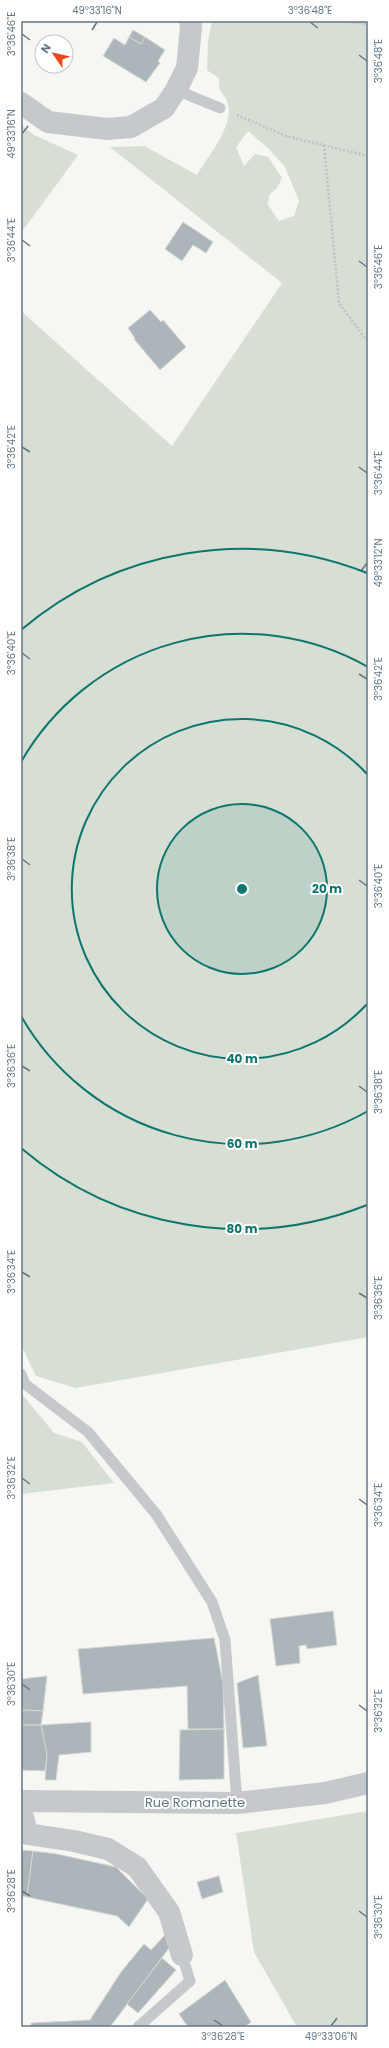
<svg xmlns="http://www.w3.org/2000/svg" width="389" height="2048" font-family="Poppins,sans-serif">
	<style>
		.green { fill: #d7ded3; fill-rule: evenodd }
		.building { fill: #acb5ba; stroke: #d7d7d5 }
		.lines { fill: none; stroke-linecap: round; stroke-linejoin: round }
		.path { stroke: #bfc1c3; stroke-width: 2.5; stroke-dasharray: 2 2; stroke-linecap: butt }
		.service { stroke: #c5c9cc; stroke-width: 11 }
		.minor { stroke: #c5c9cc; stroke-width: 22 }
		.ticks { fill: none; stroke: #637786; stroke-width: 1.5 }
		.ring { fill: none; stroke: #0f766e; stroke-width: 2 }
		.labels { text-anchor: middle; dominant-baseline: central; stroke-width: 4; stroke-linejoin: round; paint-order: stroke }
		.street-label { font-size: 13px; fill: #637786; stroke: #fff }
		.centre { fill: #0f766e; stroke: #fff; stroke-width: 2 }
		.ring-label { font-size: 12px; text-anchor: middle; font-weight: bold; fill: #0f766e; stroke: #fff; stroke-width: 4; stroke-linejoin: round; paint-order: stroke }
		.neatline { fill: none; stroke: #637786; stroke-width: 1.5 }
		.ticks-label { font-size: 10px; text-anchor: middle; fill: #637786 }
	</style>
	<rect width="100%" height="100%" fill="#f6f6f2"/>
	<!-- green -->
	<g class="green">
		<path d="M 212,21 L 368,21 L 368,1337 L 76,1388 L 36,1376 L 21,1345 L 21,311 L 172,446 L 282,283 L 110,147 L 144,146 L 197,175 C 208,156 234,126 228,104 C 224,91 218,95 219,78 L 207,70 L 208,41 ZM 248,131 L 269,149 L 285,167 L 299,201 L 294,216 L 279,221 L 268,205 L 269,195 L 277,188 L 282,178 L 268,157 L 255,154 L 244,166 L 236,147 Z"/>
		<polygon points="21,125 34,135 78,155 21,233"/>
		<polygon points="21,1393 54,1433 82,1442 114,1483 21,1494"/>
		<polygon points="368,1811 368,2027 297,2027 254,1952 236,1833"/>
	</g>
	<!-- building -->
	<g class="building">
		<polygon points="133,30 145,37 141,44 129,37"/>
		<polygon points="129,37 141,44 145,37 165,50 158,61 160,63 146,82 103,56 114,38 125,45"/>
		<polygon points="183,222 213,242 206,253 193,245 182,261 165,249"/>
		<polygon points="150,310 161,322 163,320 186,347 160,370 134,339 135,338 128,328"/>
		<polygon points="333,1611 337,1645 307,1649 306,1645 299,1646 300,1663 276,1666 270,1619"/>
		<polygon points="214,1638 223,1683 224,1729 188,1729 187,1686 83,1694 78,1649"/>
		<polygon points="258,1675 267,1746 243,1748 237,1683"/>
		<polygon points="47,1676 43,1711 21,1710 21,1679"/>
		<polygon points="21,1710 43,1711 41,1725 21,1725"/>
		<polygon points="91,1722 91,1752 59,1755 56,1780 45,1780 47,1754 41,1725"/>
		<polygon points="21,1725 41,1725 47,1754 45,1771 21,1770"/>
		<polygon points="224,1729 224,1779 179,1780 180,1730"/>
		<polygon points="21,1850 33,1851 27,1897 21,1896"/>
		<polygon points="33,1851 57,1854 116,1867 148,1899 129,1927 117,1916 27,1897"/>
		<polygon points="219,1876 223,1892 202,1899 197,1882"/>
		<polygon points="165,1935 169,1948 110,2027 31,2027 31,2023 90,2020 121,1972 144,1944 151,1950"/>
		<polygon points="162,1958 176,1970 138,2013 127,2004"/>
		<polygon points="225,1980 251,2022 245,2027 188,2027 179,2014"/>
	</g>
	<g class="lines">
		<!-- path -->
		<g class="path">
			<polyline points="347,21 368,25"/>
			<polyline points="237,115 286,136 368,156"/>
			<polyline points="324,145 339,303 368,342"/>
		</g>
		<!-- service -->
		<g class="service">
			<polyline points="176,90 220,108"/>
			<polyline points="21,1374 25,1384 88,1432 156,1514 212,1602 225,1640 237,1803"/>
			<polyline points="138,2027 190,1981 182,1955"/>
		</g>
		<!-- minor -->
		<g class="minor">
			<polyline points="21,103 48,122 107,129 131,127 164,108 176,90 187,68 191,27 190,21"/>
			<polyline points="21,1801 237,1803 325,1793 368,1783"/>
			<polyline points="21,1811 28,1834 74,1841 108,1849 137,1867 169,1912 182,1955"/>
		</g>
	</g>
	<!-- ticks -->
	<path class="ticks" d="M 310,22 L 318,28M 92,30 L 97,22M 22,34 L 30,40M 359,55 L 367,61M 22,134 L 28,126M 22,240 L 30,246M 359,261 L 367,267M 22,447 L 30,452M 359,467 L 367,473M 361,571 L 367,563M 22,653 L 30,659M 359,674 L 367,679M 22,859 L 30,865M 359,880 L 367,886M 22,1066 L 30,1071M 359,1086 L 367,1092M 22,1272 L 30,1277M 359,1293 L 367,1298M 22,1478 L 30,1484M 359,1499 L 367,1505M 22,1684 L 30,1690M 359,1705 L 367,1711M 22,1891 L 30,1896M 359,1911 L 367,1917M 214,2020 L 223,2026M 331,2026 L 337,2018"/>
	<!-- distance rings -->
	<circle cx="242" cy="889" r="85" fill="#0f766e" fill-opacity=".12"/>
	<g class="ring">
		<circle cx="242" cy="889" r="85"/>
		<path d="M367 1004A170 170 0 1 1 367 774"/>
		<path d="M368 1111A255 255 0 0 1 21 1016M21 762A255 255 0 0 1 368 667"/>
		<path d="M367 1205A340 340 0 0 1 21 1148M21 630A340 340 0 0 1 367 573"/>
	</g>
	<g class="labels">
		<!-- street labels -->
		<g class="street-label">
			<text x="195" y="1802">Rue Romanette</text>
		</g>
	</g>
	<circle cx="242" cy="889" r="6" class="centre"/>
	<g class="ring-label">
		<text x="327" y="893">20 m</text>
		<text x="242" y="1063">40 m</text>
		<text x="242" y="1148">60 m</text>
		<text x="242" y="1233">80 m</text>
	</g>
	<!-- border -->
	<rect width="389" height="2048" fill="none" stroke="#ffffff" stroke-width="44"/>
	<!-- north arrow -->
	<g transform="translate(54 54) rotate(304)"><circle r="19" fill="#ffffff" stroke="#c1c9cf"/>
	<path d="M0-3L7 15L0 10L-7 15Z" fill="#f04518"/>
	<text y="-6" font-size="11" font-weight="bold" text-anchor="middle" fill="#637786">N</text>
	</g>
	<rect x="22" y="22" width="345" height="2004" class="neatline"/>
	<g class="ticks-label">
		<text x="97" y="14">49°33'16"N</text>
		<text x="310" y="14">3°36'48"E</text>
		<text transform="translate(11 34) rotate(-90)" y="4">3°36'46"E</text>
		<text transform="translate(378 61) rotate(-90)" y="4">3°36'48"E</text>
		<text transform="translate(11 134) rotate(-90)" y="4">49°33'16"N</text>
		<text transform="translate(11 240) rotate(-90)" y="4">3°36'44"E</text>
		<text transform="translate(378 267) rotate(-90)" y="4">3°36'46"E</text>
		<text transform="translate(11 447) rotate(-90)" y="4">3°36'42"E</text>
		<text transform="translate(378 473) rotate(-90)" y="4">3°36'44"E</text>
		<text transform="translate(378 563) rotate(-90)" y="4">49°33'12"N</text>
		<text transform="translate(11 653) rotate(-90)" y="4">3°36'40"E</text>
		<text transform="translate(378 679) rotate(-90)" y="4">3°36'42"E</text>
		<text transform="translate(11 859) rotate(-90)" y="4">3°36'38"E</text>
		<text transform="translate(378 886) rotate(-90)" y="4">3°36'40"E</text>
		<text transform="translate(11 1066) rotate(-90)" y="4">3°36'36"E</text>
		<text transform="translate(378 1092) rotate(-90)" y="4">3°36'38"E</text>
		<text transform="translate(11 1272) rotate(-90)" y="4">3°36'34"E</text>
		<text transform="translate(378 1298) rotate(-90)" y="4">3°36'36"E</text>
		<text transform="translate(11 1478) rotate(-90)" y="4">3°36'32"E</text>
		<text transform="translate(378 1505) rotate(-90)" y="4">3°36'34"E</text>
		<text transform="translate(11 1684) rotate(-90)" y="4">3°36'30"E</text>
		<text transform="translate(378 1711) rotate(-90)" y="4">3°36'32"E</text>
		<text transform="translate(11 1891) rotate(-90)" y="4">3°36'28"E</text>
		<text transform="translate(378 1917) rotate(-90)" y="4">3°36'30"E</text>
		<text x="223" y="2040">3°36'28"E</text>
		<text x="331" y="2040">49°33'06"N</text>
	</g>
</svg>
